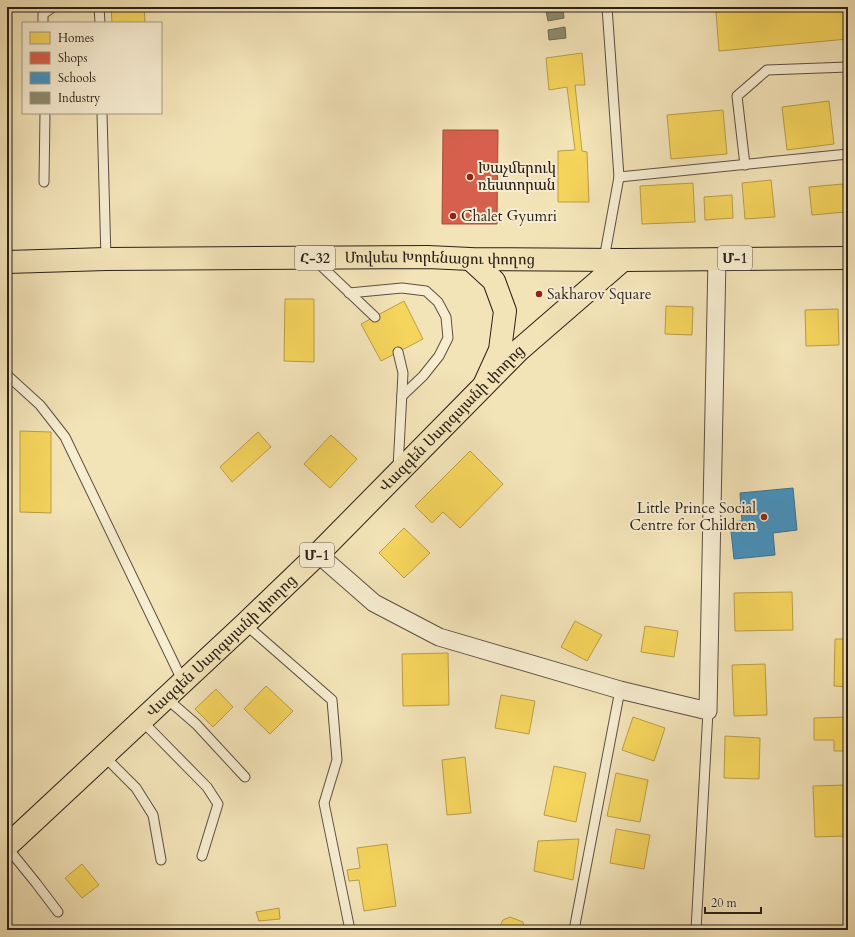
<svg xmlns="http://www.w3.org/2000/svg" width="855" height="937" font-family="Cardo,'Noto Serif Armenian',serif">
	<style>
		.homes { fill: #f6d55c; stroke: #b99e48 }
		.shops { fill: #d6604d; stroke: #a24c3d }
		.schools { fill: #4393c3; stroke: #3c7090 }
		.industry { fill: #8c8c6e; stroke: #6f6b54 }
		.lines { fill: none; stroke-linecap: round; stroke-linejoin: round }
		.service-casing { stroke: #5c5041; stroke-width: 11 }
		.minor-casing { stroke: #5c5041; stroke-width: 19 }
		.primary-casing { stroke: #2a1f19; stroke-width: 24 }
		.trunk-casing { stroke: #2a1f19; stroke-width: 24 }
		.service { stroke: #f7edd1; stroke-width: 9 }
		.minor { stroke: #f7edd1; stroke-width: 17 }
		.primary { stroke: #f3e4b8; stroke-width: 22 }
		.trunk { stroke: #f3e4b8; stroke-width: 22 }
		.poi-dot { fill: #8f2418; stroke: #f7edd1; stroke-width: 1.5 }
		.labels { text-anchor: middle; dominant-baseline: central; stroke-width: 4; stroke-linejoin: round; paint-order: stroke }
		.shield { fill: #f7edd1; stroke: #685d50; stroke-width: 1 }
		.shield-label { font-size: 14px; font-weight: bold; fill: #2a1f19 }
		.poi-label { font-size: 15px; fill: #2a1f19; stroke: #f7edd1; text-anchor: start }
		.street-label { font-size: 15px; fill: #2a1f19; stroke: #f7edd1 }
	</style>
	<rect width="100%" height="100%" fill="#f3e4b8"/>
	<filter id="stains"><feTurbulence type="fractalNoise" baseFrequency=".005" numOctaves="4"/><feColorMatrix values="0 0 0 0 .2 0 0 0 0 .09 0 0 0 0 .02 0 0 0 .5 -.17"/></filter>
	<radialGradient id="worn" r=".72"><stop offset=".6" stop-color="#630" stop-opacity="0"/><stop offset="1" stop-color="#630" stop-opacity=".3"/></radialGradient>
	<!-- homes -->
	<g class="homes">
		<polygon points="111,7 144,7 145,23 112,23"/>
		<polygon points="768,7 847,7 848,39 719,51 716,12"/>
		<polygon points="582,53 585,85 575,85 582,151 587,152 589,202 558,202 558,151 575,150 567,87 549,90 546,58"/>
		<polygon points="829,101 834,144 787,150 782,107"/>
		<polygon points="723,110 727,154 671,159 667,115"/>
		<polygon points="771,180 775,217 745,219 742,183"/>
		<polygon points="693,183 695,222 642,224 640,186"/>
		<polygon points="843,184 845,212 812,215 809,187"/>
		<polygon points="732,195 733,218 705,220 704,197"/>
		<polygon points="285,299 314,299 314,362 284,361"/>
		<polygon points="404,301 423,339 381,361 361,324"/>
		<polygon points="666,306 693,307 692,335 665,334"/>
		<polygon points="838,309 839,345 806,346 805,310"/>
		<polygon points="20,431 51,432 51,513 20,512"/>
		<polygon points="258,432 271,447 232,482 220,467"/>
		<polygon points="331,435 357,459 330,488 304,464"/>
		<polygon points="470,451 503,484 460,528 443,512 432,523 415,506"/>
		<polygon points="404,528 430,553 404,578 379,553"/>
		<polygon points="792,592 793,630 735,631 734,593"/>
		<polygon points="575,621 602,635 587,661 561,647"/>
		<polygon points="645,626 678,631 674,657 641,652"/>
		<polygon points="835,639 848,639 848,687 834,686"/>
		<polygon points="448,653 449,705 403,706 402,654"/>
		<polygon points="765,664 767,715 734,716 732,665"/>
		<polygon points="266,686 293,711 270,734 244,709"/>
		<polygon points="216,689 233,707 213,727 195,709"/>
		<polygon points="501,695 535,701 529,734 495,728"/>
		<polygon points="633,717 665,728 654,761 622,750"/>
		<polygon points="848,717 848,751 834,751 834,740 814,740 814,718"/>
		<polygon points="725,736 760,738 759,779 724,778"/>
		<polygon points="465,757 471,813 447,815 442,760"/>
		<polygon points="554,766 586,773 576,822 544,815"/>
		<polygon points="616,773 648,780 640,822 607,816"/>
		<polygon points="846,785 848,836 815,837 813,786"/>
		<polygon points="616,829 650,835 644,869 610,863"/>
		<polygon points="579,839 573,880 534,871 538,841"/>
		<polygon points="387,844 396,906 364,911 359,880 349,881 347,870 360,868 357,848"/>
		<polygon points="82,864 99,885 82,898 65,878"/>
		<polygon points="279,908 280,919 259,921 256,912"/>
		<polygon points="510,917 523,922 524,930 498,930 503,920"/>
	</g>
	<!-- shops -->
	<polygon class="shops" points="443,130 498,130 497,224 442,224"/>
	<!-- schools -->
	<polygon class="schools" points="793,488 797,530 773,533 775,555 734,559 730,522 742,521 740,493"/>
	<!-- industry -->
	<g class="industry">
		<polygon points="563,8 564,18 548,21 546,11"/>
		<polygon points="565,27 566,38 549,40 548,30"/>
	</g>
	<g class="lines">
		<defs>
			<g id="service">
				<polyline points="99,7 100,23"/>
				<polyline points="43,23 43,14 53,7"/>
				<polyline points="102,113 106,259"/>
				<polyline points="745,165 737,96 767,70 848,67"/>
				<polyline points="619,177 848,154"/>
				<polyline points="44,182 45,113"/>
				<polyline points="604,259 619,177 607,7"/>
				<polyline points="315,260 375,317"/>
				<polyline points="349,293 402,288 426,291 438,302 446,317 448,338 439,356 423,376 402,396"/>
				<polyline points="7,375 40,405 65,437 183,682"/>
				<polyline points="398,468 403,373 398,352"/>
				<polyline points="245,624 332,700 337,760 324,803 350,930"/>
				<polyline points="166,698 196,724 245,777"/>
				<polyline points="142,721 207,787 218,804 202,856"/>
				<polyline points="104,756 136,788 153,815 161,860"/>
				<polyline points="7,847 36,883 58,912"/>
				<polyline points="574,930 620,690"/>
				<polyline points="696,930 708,711"/>
			</g>
			<polyline id="minor" points="318,554 374,603 439,637 620,690 708,711 717,258"/>
			<g id="primary">
				<polyline points="470,259 494,281 505,311 500,350 485,383"/>
				<path id="s1" d="M 7,262 L 106,259 L 428,257 L 470,259 L 623,260"/>
			</g>
			<g id="trunk">
				<path id="s2" d="M 7,846 L 245,624 L 318,554 L 518,351 L 623,260 L 848,258"/>
			</g>
		</defs>
		<!-- service casing -->
		<use href="#service" class="service-casing"/>
		<!-- minor casing -->
		<use href="#minor" class="minor-casing"/>
		<!-- primary casing -->
		<use href="#primary" class="primary-casing"/>
		<!-- trunk casing -->
		<use href="#trunk" class="trunk-casing"/>
		<!-- service -->
		<use href="#service" class="service"/>
		<!-- minor -->
		<use href="#minor" class="minor"/>
		<!-- primary -->
		<use href="#primary" class="primary"/>
		<!-- trunk -->
		<use href="#trunk" class="trunk"/>
	</g>
	<!-- markers -->
	<g class="poi-dot">
		<circle cx="470" cy="177" r="4"/>
		<circle cx="453" cy="216" r="4"/>
		<circle cx="539" cy="294" r="4"/>
		<circle cx="764" cy="517" r="4"/>
	</g>
	<g class="labels">
		<!-- shield labels -->
		<g class="shield">
			<rect x="295" y="246" width="40" height="24" rx="3"/>
			<rect x="718" y="246" width="34" height="24" rx="3"/>
			<rect x="300" y="543" width="34" height="24" rx="3"/>
		</g>
		<g class="shield-label">
			<text x="315" y="258">Հ-32</text>
			<text x="735" y="258">Մ-1</text>
			<text x="317" y="555">Մ-1</text>
		</g>
		<!-- poi labels -->
		<g class="poi-label">
			<text x="478" y="168">Խաչմերուկ<tspan x="478" dy="17">ռեստորան</tspan></text>
			<text x="461" y="216">Chalet Gyumri</text>
			<text x="547" y="294">Sakharov Square</text>
			<text x="756" y="508" text-anchor="end">Little Prince Social<tspan x="756" dy="17">Centre for Children</tspan></text>
		</g>
		<!-- street labels -->
		<g class="street-label">
			<text stroke="none"><textPath href="#s1" startOffset="433">Մովսես Խորենացու փողոց</textPath></text>
			<text stroke="none"><textPath href="#s2" startOffset="617">Վազգեն Սարգսյանի փողոց</textPath></text>
			<text stroke="none"><textPath href="#s2" startOffset="293">Վազգեն Սարգսյանի փողոց</textPath></text>
		</g>
	</g>
	<!-- margin -->
	<rect width="855" height="937" fill="none" stroke="#f3e4b8" stroke-width="24"/>
	<rect x="8" y="8" width="839" height="921" fill="none" stroke="#2a1f19" stroke-width="2"/>
	<rect x="12" y="12" width="831" height="913" fill="none" stroke="#2a1f19"/>
	<!-- legend -->
	<rect x="22" y="22" width="140" height="92" fill="#f7edd1" stroke="#a59b87"/>
	<rect x="30" y="32" width="20" height="12" fill="#f6d55c" stroke="#a59b87"/>
	<text x="58" y="42" font-size="12" fill="#2a1f19">Homes</text>
	<rect x="30" y="52" width="20" height="12" fill="#d6604d" stroke="#a59b87"/>
	<text x="58" y="62" font-size="12" fill="#2a1f19">Shops</text>
	<rect x="30" y="72" width="20" height="12" fill="#4393c3" stroke="#a59b87"/>
	<text x="58" y="82" font-size="12" fill="#2a1f19">Schools</text>
	<rect x="30" y="92" width="20" height="12" fill="#8c8c6e" stroke="#a59b87"/>
	<text x="58" y="102" font-size="12" fill="#2a1f19">Industry</text>
	<!-- scale -->
	<path d="M705 907v6h56v-6" fill="none" stroke="#2a1f19" stroke-width="2"/>
	<text x="711" y="907" font-size="12" fill="#2a1f19" stroke="#f7edd1" stroke-width="3" paint-order="stroke">20 m</text>
	<rect width="100%" height="100%" filter="url(#stains)"/>
	<rect width="100%" height="100%" fill="url(#worn)"/>
</svg>
